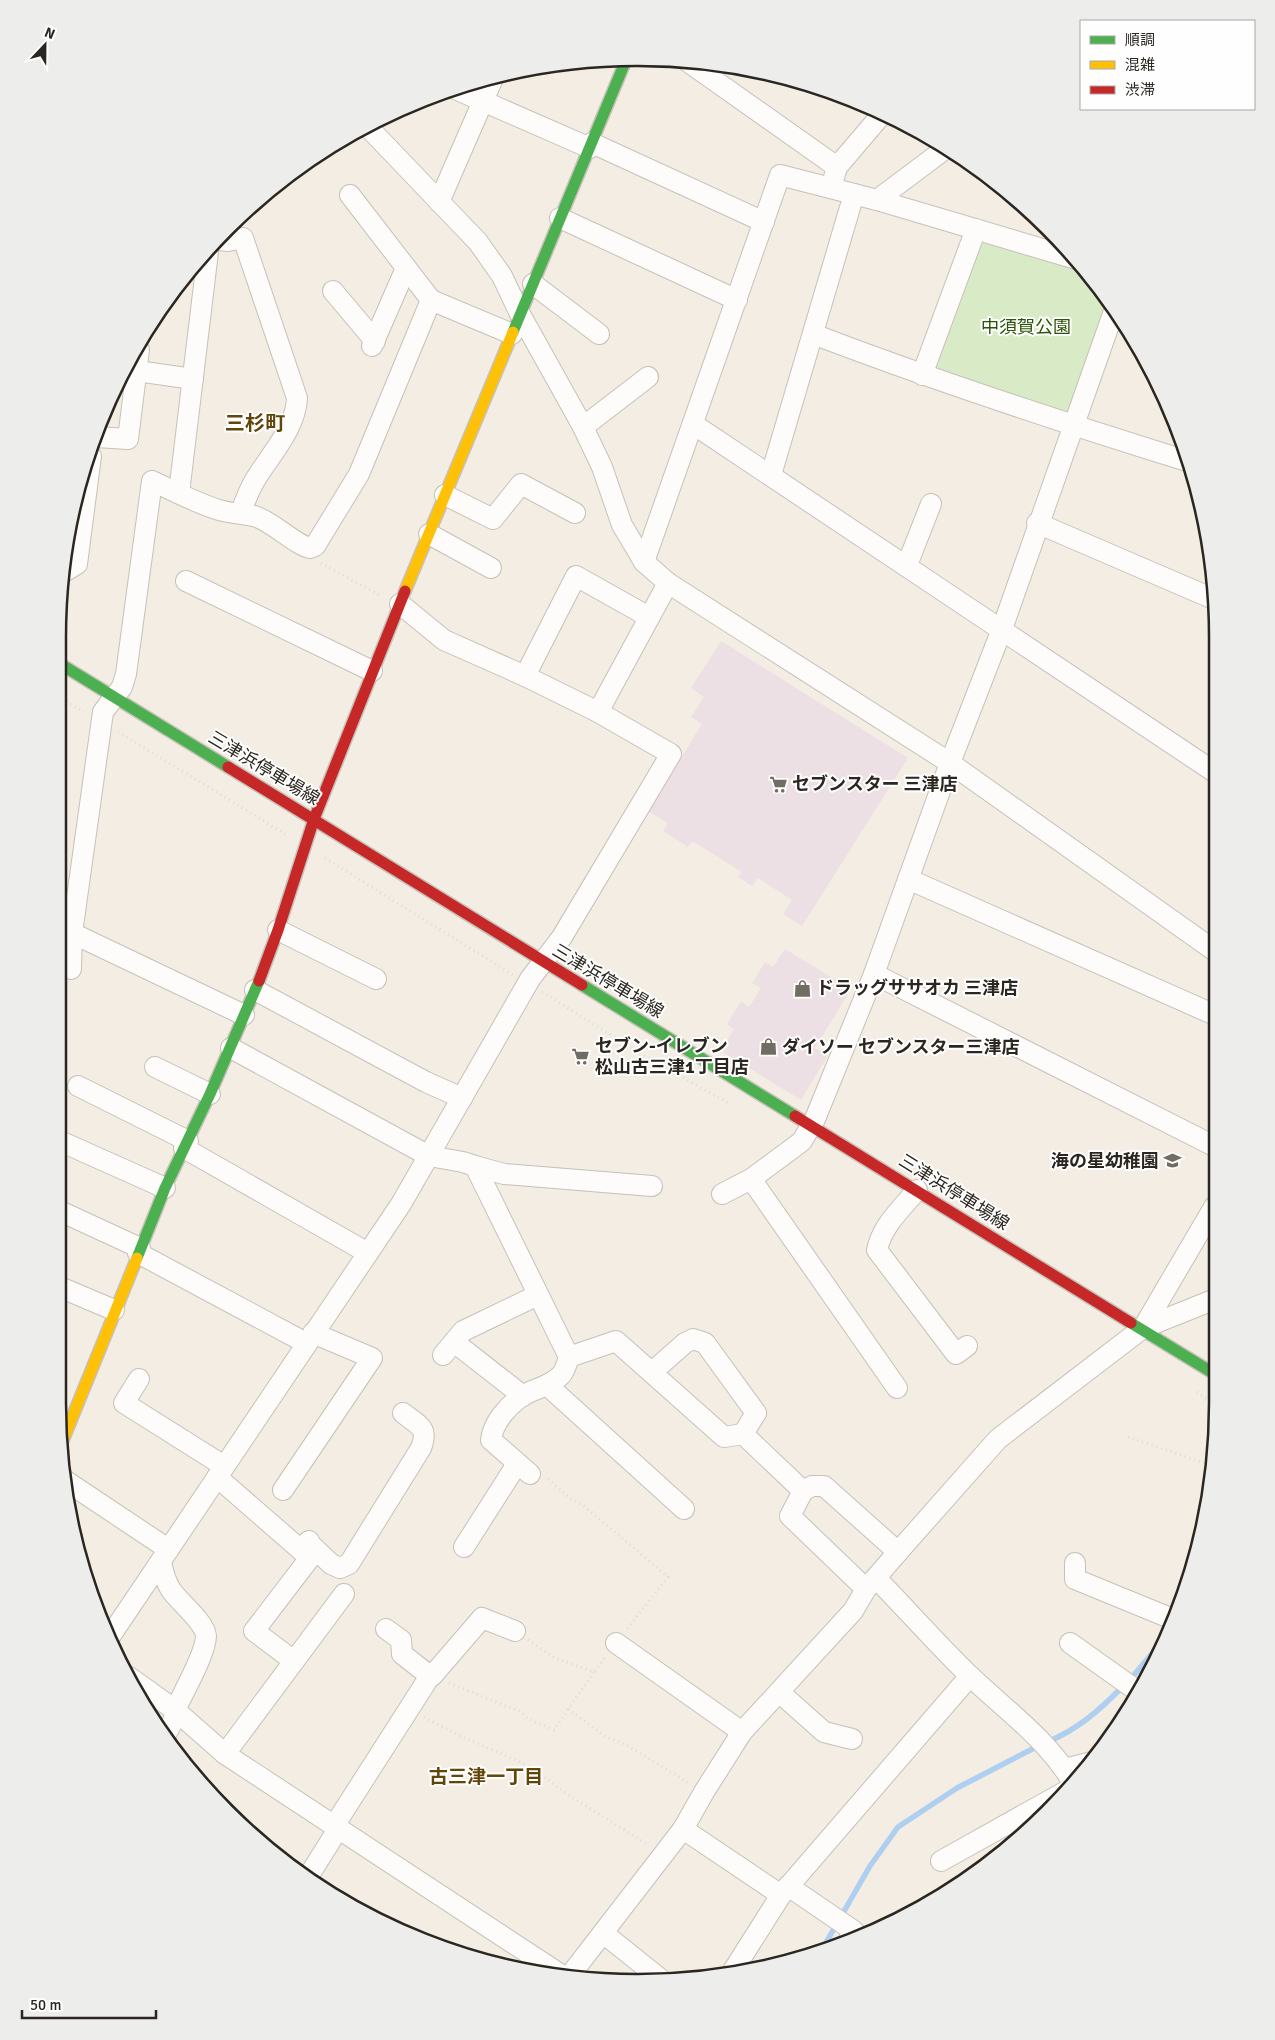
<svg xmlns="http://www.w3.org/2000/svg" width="1275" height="2040" font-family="Signika,'Noto Sans JP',sans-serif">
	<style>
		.green { fill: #d8eac6 }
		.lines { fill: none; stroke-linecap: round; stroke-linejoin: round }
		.stream { stroke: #aecfef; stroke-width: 5.5 }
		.building { fill: #ece0e5 }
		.street-casing { stroke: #c6c1b9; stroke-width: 22 }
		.fast-casing { stroke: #c6c1b9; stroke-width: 14 }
		.slow-casing { stroke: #c6c1b9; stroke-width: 14 }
		.jam-casing { stroke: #c6c1b9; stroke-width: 14 }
		.path { stroke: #dedcd9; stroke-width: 3; stroke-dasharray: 1 4; stroke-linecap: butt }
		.street { stroke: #fdfcfb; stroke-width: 20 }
		.fast { stroke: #4caf50; stroke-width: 11 }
		.slow { stroke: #ffc107; stroke-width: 11 }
		.jam { stroke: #c62828; stroke-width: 11 }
		.labels { text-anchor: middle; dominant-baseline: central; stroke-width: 4; stroke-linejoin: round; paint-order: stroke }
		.park-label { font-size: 18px; fill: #2a5406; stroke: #fefefe }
		.street-label { font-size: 18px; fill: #2b2720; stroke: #fefefe }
		.poi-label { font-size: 18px; font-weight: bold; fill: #2b2720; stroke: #fefefe; text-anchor: start }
		.neighbourhood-label { font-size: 19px; font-weight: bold; fill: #604609; stroke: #fefefe }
		.quarter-label { font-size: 20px; font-weight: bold; fill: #604609; stroke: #fefefe }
		.rim { fill: none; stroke: #2b2720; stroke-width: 2.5 }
	</style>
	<rect width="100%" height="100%" fill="#f3ede3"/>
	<!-- green -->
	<polygon class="green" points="977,236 1082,267 1113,310 1071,420 929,371"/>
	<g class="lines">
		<!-- stream -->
		<g class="stream">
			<polyline points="1129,1681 1165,1638"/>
			<path d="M 1047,1742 C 1077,1730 1100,1710 1123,1686"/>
			<polyline points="820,1953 870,1866 898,1827 957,1788 1038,1746"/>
		</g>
	</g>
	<!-- building -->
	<g class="building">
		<polygon points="721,641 908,758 802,926 783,914 792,900 758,878 752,886 738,877 742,872 692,841 688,847 663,831 668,823 648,811 702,724 691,717 704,697 691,688"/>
		<polygon points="785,949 851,989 815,1048 828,1055 801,1100 721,1051 734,1029 727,1024 741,1001 749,1007 761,988 752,983 765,962 773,967"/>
	</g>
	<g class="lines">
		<defs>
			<g id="street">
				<polyline points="687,61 837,167 831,188"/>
				<polyline points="453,88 590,148"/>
				<polyline points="367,126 478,242 502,276 520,314 583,427 602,467 622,525 644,562"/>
				<polyline points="592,143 764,222"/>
				<polyline points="837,167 883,113"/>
				<polyline points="350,195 431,300 512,334"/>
				<polyline points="877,200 945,149"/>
				<polyline points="439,202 493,78"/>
				<polyline points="560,218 737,300"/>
				<path d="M 219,240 L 228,241 L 243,238 L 297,398 C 296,428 270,455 255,480 C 249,490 245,501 241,512"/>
				<polyline points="1076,259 877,200 780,175 644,562 668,583 950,763 1215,951"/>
				<polyline points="533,284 599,334"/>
				<polyline points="333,291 375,341"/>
				<path d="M 813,334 C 936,381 1061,422 1187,461"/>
				<polyline points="372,346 406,268"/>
				<polyline points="137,371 193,379"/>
				<polyline points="922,375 976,229"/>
				<polyline points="693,424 1216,773"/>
				<polyline points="583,427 648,377"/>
				<polyline points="96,437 128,439 139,350"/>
				<polyline points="771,475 854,194"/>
				<polyline points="179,493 208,252"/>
				<polyline points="445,495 493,519 521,484 575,513"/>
				<polyline points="1037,523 1216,600"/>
				<polyline points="429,534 491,568"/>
				<polyline points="907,565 931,504"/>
				<polyline points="62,573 77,564 91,456"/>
				<polyline points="186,581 372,671"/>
				<polyline points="400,604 444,640 525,676 598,712"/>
				<polyline points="525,676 576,576 649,617"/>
				<polyline points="908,879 1215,1015"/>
				<polyline points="278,930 376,979"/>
				<polyline points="72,933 244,1015"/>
				<path d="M 71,969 L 72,933 L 103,712 L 122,687 L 126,674 L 152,481 C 174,491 196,503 219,510 C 232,514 245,513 257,517 C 275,524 296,545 310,548 L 315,546 L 359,474 L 431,300"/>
				<polyline points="874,974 1214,1146"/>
				<polyline points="255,990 426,1082 462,1098"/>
				<polyline points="231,1048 429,1156 463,1162 475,1166 569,1357 616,1341 724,1437 743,1434 803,1491 812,1486 824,1486 898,1552"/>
				<polyline points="155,1067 210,1094"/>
				<polyline points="78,1086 188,1141"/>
				<polyline points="62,1142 165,1188"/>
				<polyline points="184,1148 368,1253"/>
				<polyline points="475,1166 504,1174 652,1186"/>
				<polyline points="751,1179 897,1388"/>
				<path d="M 917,1190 C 901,1209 882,1226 877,1250 L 956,1354 L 967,1346"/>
				<polyline points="722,1194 751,1179 797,1145 802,1141 815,1119 874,974 950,763 1002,629 1114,311"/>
				<polyline points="62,1212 140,1248"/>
				<polyline points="138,1253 306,1343"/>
				<polyline points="62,1288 114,1310"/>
				<polyline points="1143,1328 1214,1207"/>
				<polyline points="454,1342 523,1396"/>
				<polyline points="443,1355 463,1331 538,1295"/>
				<polyline points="652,1372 685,1343 693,1339 705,1343 756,1413 743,1434"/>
				<polyline points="139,1379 124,1403 224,1466"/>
				<polyline points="547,1385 684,1509"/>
				<path d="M 530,1474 L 491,1440 C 493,1422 508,1406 522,1396 C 535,1388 550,1387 561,1375 C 565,1371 567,1363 569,1357"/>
				<polyline points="217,1477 302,1551 309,1541"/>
				<polyline points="63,1479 168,1549"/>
				<polyline points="283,1490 372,1358 313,1333"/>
				<polyline points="803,1491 790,1516 866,1589"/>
				<path d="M 308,1542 L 331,1564 L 340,1568 L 349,1564 L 421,1448 C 429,1427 419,1426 403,1413"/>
				<polyline points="464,1547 517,1464"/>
				<path d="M 161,1562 C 163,1572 165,1581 171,1590 C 179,1602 205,1622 206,1636 C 206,1653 183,1693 175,1710 L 175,1717 L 165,1736"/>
				<polyline points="1075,1563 1075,1579 1175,1620"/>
				<path d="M 876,1578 C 908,1611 938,1645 971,1677 C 1006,1710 1049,1741 1073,1783"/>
				<polyline points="386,1629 401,1640 402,1654 430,1676"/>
				<polyline points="109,1638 401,1204 530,979 562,937 671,754 598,712 668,583"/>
				<polyline points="616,1643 742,1732"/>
				<polyline points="1070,1643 1136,1690"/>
				<polyline points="294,1661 254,1631 309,1559 302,1551"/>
				<polyline points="129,1677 175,1710 225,1754 566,1978"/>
				<polyline points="779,1692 824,1732 852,1739"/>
				<polyline points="225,1754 344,1594"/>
				<polyline points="1065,1769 1092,1762"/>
				<polyline points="334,1826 430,1676 432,1676 482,1618 515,1631"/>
				<polyline points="683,1829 781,1895"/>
				<polyline points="941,1861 1068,1790"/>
				<polyline points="308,1877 338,1829"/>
				<polyline points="788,1886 854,1931 849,1939"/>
				<polyline points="603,1933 663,1981"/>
				<polyline points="731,1974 781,1895 970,1676"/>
				<polyline points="568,1978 683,1829 704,1792 742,1732 853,1611 866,1589 898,1552 998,1439 1143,1328 1213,1300"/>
			</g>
			<g id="fast">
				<polyline points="513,332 626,60"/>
				<polyline points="62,665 228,767"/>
				<polyline points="582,985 795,1116"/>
				<polyline points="137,1258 165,1188 210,1094 259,981"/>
				<polyline points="1131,1323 1213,1373"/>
			</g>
			<g id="slow">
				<polyline points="405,591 513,332"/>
				<polyline points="63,1440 137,1258"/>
			</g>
			<g id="jam">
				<polyline points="228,767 582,985"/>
				<polyline points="259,981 278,930 314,819 405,591"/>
				<polyline points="795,1116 1131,1323"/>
			</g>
		</defs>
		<!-- street casing -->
		<use href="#street" class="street-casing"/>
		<!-- fast casing -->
		<use href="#fast" class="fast-casing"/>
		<!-- slow casing -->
		<use href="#slow" class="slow-casing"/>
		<!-- jam casing -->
		<use href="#jam" class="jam-casing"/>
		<!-- path -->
		<g class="path">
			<polyline points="321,563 381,596"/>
			<polyline points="62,699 84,712"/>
			<polyline points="118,732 287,835"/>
			<polyline points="325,858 513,975"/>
			<polyline points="542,992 643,1055 730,1104"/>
			<polyline points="1197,1392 1213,1403"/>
			<polyline points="1128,1437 1213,1466"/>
			<polyline points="548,1479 571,1499 583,1505 668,1577 627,1629"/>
			<polyline points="528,1640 555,1658 594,1672 605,1657"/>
			<polyline points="449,1683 521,1712 528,1719 554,1730 594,1672"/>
			<polyline points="568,1709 605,1736 630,1747 689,1783"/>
			<polyline points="424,1717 458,1735 525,1764 572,1797 648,1845"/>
		</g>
		<!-- street -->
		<use href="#street" class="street"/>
		<!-- fast -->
		<use href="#fast" class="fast"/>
		<!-- slow -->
		<use href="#slow" class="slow"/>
		<!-- jam -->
		<use href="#jam" class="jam"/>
	</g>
	<!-- icons -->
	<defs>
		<symbol id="supermarket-bare" viewBox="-9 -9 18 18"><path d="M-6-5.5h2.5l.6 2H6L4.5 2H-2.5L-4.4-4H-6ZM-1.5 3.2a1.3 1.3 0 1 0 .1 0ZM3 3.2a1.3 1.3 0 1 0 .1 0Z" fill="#716c64" stroke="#fefefe" stroke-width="2.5" paint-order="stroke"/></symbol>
		<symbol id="shop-bare" viewBox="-9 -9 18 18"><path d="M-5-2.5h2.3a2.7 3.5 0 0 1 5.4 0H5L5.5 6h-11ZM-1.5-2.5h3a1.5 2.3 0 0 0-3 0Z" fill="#716c64" stroke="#fefefe" stroke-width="2.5" paint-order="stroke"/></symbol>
		<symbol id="school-bare" viewBox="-9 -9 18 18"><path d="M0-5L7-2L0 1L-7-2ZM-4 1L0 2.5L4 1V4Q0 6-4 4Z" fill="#716c64" stroke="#fefefe" stroke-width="2.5" paint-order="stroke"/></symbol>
	</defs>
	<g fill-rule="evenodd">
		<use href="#supermarket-bare" x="766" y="772" width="25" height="25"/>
		<use href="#shop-bare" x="790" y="976" width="25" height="25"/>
		<use href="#shop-bare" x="756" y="1034" width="25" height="25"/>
		<use href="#supermarket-bare" x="568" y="1044" width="25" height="25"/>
		<use href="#school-bare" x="1160" y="1148" width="25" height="25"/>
	</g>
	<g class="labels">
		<!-- park labels -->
		<g class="park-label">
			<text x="1026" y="327">中須賀公園</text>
		</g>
		<!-- street labels -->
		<g class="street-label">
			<text transform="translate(264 768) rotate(31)">三津浜停車場線</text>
			<text transform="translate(608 981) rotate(31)">三津浜停車場線</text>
			<text transform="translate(954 1192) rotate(32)">三津浜停車場線</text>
		</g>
		<!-- poi labels -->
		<g class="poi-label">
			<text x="792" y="784">セブンスター 三津店</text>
			<text x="816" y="988">ドラッグササオカ 三津店</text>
			<text x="595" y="1046">セブン-イレブン<tspan x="595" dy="21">松山古三津1丁目店</tspan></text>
			<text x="782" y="1047">ダイソー セブンスター三津店</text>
			<text x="1159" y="1161" text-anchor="end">海の星幼稚園</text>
		</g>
		<!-- neighbourhood labels -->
		<g class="neighbourhood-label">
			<text x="486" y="1777">古三津一丁目</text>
		</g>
		<!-- quarter labels -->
		<g class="quarter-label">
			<text x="255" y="423">三杉町</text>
		</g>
	</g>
	<!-- crop -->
	<path d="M0 0H1275V2040H0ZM637 66H638A571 571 0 0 1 1209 637V1403A571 571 0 0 1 638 1974H637A571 571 0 0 1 66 1403V637A571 571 0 0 1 637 66Z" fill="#ededec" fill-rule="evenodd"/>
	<path class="rim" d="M637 66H638A571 571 0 0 1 1209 637V1403A571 571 0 0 1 638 1974H637A571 571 0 0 1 66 1403V637A571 571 0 0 1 637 66Z"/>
	<!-- legend -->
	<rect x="1080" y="20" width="175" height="90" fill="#fefefe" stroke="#aaa8a5"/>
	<rect x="1090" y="36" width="25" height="8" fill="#4caf50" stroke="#aaa8a5"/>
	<text x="1125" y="45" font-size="15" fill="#2b2720">順調</text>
	<rect x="1090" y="61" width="25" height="8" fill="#ffc107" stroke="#aaa8a5"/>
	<text x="1125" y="70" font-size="15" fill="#2b2720">混雑</text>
	<rect x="1090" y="86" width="25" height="8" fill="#c62828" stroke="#aaa8a5"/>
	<text x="1125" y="95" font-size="15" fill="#2b2720">渋滞</text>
	<!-- north arrow -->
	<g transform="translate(45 45) rotate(22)" stroke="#fefefe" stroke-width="4" paint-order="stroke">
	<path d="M0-4L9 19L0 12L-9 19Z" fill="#2b2720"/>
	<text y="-8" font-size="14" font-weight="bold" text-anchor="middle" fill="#2b2720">N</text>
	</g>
	<!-- scale -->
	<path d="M22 2010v8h134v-8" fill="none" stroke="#2b2720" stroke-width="2.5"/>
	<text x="30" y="2010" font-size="15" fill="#2b2720" stroke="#fefefe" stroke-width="4" paint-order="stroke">50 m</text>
</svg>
